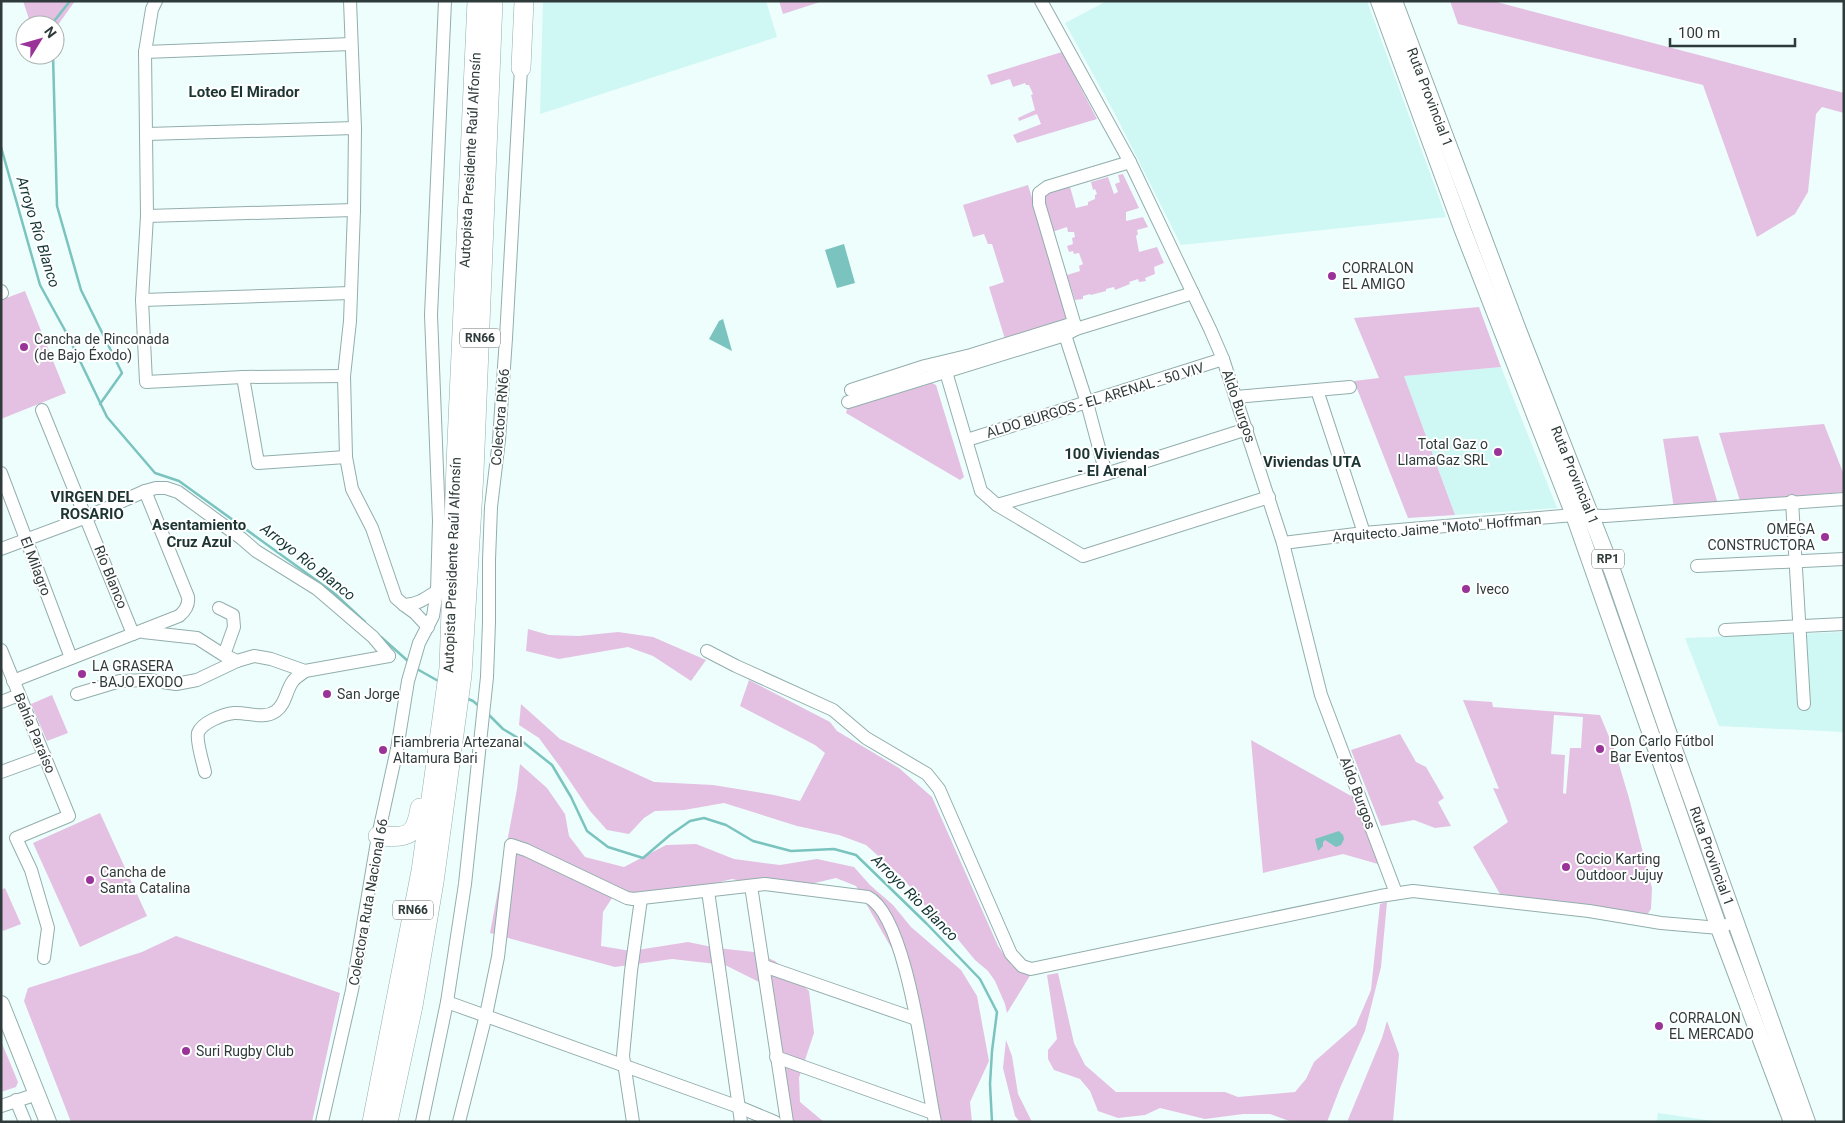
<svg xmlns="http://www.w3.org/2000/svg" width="1845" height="1123" font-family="Roboto,sans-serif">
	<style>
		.built { fill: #cff7f4 }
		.green { fill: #e4c1e2; fill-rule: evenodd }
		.water { fill: #7ac3be }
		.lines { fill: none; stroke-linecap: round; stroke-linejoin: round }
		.stream { stroke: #7ac3be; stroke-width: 2.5 }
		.minor-casing { stroke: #92aeac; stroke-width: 14 }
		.major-casing { stroke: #92aeac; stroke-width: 18 }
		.highway-casing { stroke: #92aeac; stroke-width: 20 }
		.minor { stroke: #fff; stroke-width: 12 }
		.major { stroke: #fff; stroke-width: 16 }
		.highway { stroke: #fff; stroke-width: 19 }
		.poi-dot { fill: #9a3398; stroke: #fff; stroke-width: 2 }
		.labels { text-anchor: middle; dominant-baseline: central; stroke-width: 4; stroke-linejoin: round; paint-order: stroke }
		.shield { fill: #fff; stroke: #6d7675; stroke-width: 1 }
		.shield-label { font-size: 12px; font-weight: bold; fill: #2f3b3a }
		.street-label { font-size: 14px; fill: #2f3b3a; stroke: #fff }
		.poi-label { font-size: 14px; fill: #2f3b3a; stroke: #fff; text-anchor: start }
		.neighbourhood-label { font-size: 15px; font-weight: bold; fill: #1c3533; stroke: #fff }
		.water-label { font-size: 15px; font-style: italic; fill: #113533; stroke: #fff }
	</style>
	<rect width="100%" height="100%" fill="#edfefd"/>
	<!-- built -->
	<g class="built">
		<polygon points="543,1 766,1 777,37 540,114"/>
		<polygon points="1107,1 1367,1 1446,217 1181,245 1115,114 1065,23"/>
		<polygon points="1501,367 1557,508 1455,515 1404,376"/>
		<polygon points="1844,632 1844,732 1719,726 1685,638"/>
		<polygon points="1658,1113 1719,1122 1720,1122 1657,1122"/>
	</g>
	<!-- green -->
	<g class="green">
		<polygon points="23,1 75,1 55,29 55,25 31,25"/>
		<polygon points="779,1 823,1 783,14"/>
		<polygon points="1450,1 1493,1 1844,93 1844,113 1822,107 1816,114 1808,192 1795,214 1757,237 1703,85 1458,24"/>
		<polygon points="1062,52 1097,119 1017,143 1013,135 1041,124 1037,114 1019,121 1018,118 1035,110 1031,95 1033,94 1029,85 1026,85 1025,83 1013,87 1010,79 991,85 987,75"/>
		<path d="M 1123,174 L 1139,208 L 1126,212 L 1126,221 L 1143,217 L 1148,227 L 1137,230 L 1138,234 L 1136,236 L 1139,252 L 1157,247 L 1164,263 L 1154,267 L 1155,274 L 1145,278 L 1146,281 L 1139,282 L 1138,279 L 1129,282 L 1130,284 L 1115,290 L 1114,287 L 1106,289 L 1106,291 L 1091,295 L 1090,294 L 1083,296 L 1083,299 L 1075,300 L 1067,275 L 1080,271 L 1079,266 L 1083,264 L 1079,253 L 1074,254 L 1073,251 L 1069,252 L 1067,246 L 1073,244 L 1072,238 L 1075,237 L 1074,232 L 1068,232 L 1067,227 L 1052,232 C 1049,223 1039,203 1046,195 C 1050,190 1064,189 1070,187 L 1076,208 L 1088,205 L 1088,202 L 1095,199 L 1095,195 L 1097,194 L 1095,189 L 1093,190 L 1091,182 L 1108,177 L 1114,194 L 1118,192 L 1115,184 L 1120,182 L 1118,175 Z"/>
		<polygon points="1028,185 1070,319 1005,339 989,287 1004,282 992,244 988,244 984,234 973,237 963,205"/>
		<polygon points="25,291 66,393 1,419 1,300"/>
		<polygon points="1479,307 1501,367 1404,376 1455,515 1408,518 1354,381 1379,378 1354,318"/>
		<polygon points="932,383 936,385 964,477 960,480 846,413 847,409"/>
		<polygon points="1824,424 1844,475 1844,492 1740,501 1719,433"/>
		<polygon points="1698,436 1718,504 1674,508 1663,439"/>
		<polygon points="528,629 549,635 579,636 618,632 653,637 706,660 691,681 653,656 628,647 559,659 526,651"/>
		<polygon points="749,680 830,722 837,731 899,768 932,797 998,946 1012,966 1031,974 1007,1013 1005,1004 995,981 988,971 975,960 951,931 926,907 903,878 866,845 839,835 797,826 724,803 684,810 655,811 644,818 629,834 607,830 590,811 561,768 539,738 519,725 521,704 560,739 654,782 713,785 774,795 800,801 825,753 815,745 740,706"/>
		<polygon points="52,695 68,733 47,741 31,704"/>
		<path d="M 1463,700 L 1492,702 L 1493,707 L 1600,715 L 1615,751 L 1629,798 L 1652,888 L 1651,909 L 1647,915 L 1500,894 L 1473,847 L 1508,822 L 1493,788 L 1499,789 ZM 1554,715 L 1583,717 L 1581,748 L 1570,748 L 1566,794 L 1563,793 L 1565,755 L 1551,754 Z"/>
		<polygon points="1400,734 1416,762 1426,767 1444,798 1438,802 1451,826 1435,828 1414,820 1381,826 1351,750"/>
		<polygon points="1251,740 1353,797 1378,864 1343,854 1263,873"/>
		<polygon points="520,764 547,788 565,814 569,836 585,857 624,867 666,845 696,844 734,859 780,865 817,859 854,867 870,885 893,905 911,927 961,970 977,996 989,1061 970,1102 972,1122 932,1122 900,963 856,886 836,878 785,890 732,879 712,884 614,895 603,912 601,946 631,951 688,942 717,948 754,952 775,961 809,991 814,1033 799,1078 800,1102 824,1122 781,1122 780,1119 781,1051 769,987 725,965 672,959 615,967 490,933 517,789"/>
		<polygon points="100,813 147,916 80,947 33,843"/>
		<polygon points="5,888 21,924 3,931 1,927 1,890"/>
		<polygon points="1387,902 1381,967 1365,1031 1340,1088 1327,1122 1292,1122 1270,1114 1243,1114 1205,1119 1160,1108 1145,1115 1118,1118 1098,1111 1090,1091 1080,1079 1054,1070 1048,1059 1048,1050 1057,1039 1047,975 1058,973 1074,1043 1085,1065 1116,1092 1225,1092 1238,1097 1295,1092 1306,1079 1314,1062 1356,1025 1371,990 1380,904"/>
		<polygon points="176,936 340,993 312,1122 71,1122 24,1001 28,988 142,952"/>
		<polygon points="1387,1021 1399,1054 1393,1122 1347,1122 1382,1038"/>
		<polygon points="1006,1040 1012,1056 1018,1094 1032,1122 1020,1122 1015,1116 1003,1068"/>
		<polygon points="1,1041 18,1082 16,1087 1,1092"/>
	</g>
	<!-- water -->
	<g class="water">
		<polygon points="844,244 855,283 837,288 825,250"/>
		<polygon points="723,319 732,351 709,339 719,321"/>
		<polygon points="1339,831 1343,835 1344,839 1341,845 1336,847 1325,840 1323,842 1323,846 1318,851 1315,839"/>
	</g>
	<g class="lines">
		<!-- stream -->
		<g class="stream">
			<polyline points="51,25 70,1"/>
			<polyline points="53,55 57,206 81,290 122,373 100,404"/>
			<polyline points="1,147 40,285 67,334 107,417 155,473 179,481 334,593 365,622"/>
			<polyline points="381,637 409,662"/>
			<polyline points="417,669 440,682"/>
			<polyline points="466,698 473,701 480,707"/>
			<polyline points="488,714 503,729 518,738 552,765 571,797 587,831 608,847 643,858 670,835 690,821 704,818 726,825 753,841 791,851 834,849 856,855 926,923 980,979 997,1012 992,1051 990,1084 992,1122"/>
		</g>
		<defs>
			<g id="minor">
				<polyline points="156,1 152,9 145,52 147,216 142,300 146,382 243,377 344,376"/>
				<path d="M 350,1 L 355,128 L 354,210 L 350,321 L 344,376 L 346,457 L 352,489 L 372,528 L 396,598 L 404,605 C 417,605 426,598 437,591"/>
				<polyline points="1041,1 1130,162 1210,329 1223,359 1283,543 1321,695 1396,893"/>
				<polyline points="145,52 351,44"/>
				<polyline points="147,134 355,128"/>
				<polyline points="147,216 354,210"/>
				<polyline points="1,291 2,293"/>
				<polyline points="142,300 350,293"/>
				<polyline points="1076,329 1039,204 1039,193 1047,187 1130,162"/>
				<polyline points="1065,335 1087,403 1106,474"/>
				<polyline points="946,372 981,491 997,505 1083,556 1269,497"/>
				<polyline points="243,377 258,463 346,457"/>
				<polyline points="851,390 925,366 971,355 1074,323"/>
				<polyline points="1317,390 1364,533"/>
				<polyline points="1236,397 1350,387"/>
				<polyline points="848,402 1065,335 1076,329 1193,293"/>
				<polyline points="42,410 133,634"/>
				<polyline points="967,440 1223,359"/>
				<polyline points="1,473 71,658"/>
				<polyline points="1792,501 1804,704"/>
				<polyline points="997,505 1106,474 1247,429"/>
				<polyline points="1283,543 1364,533 1574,515 1605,516 1844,499"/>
				<polyline points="1,549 87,517 145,491 156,488 166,488 178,492 241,538 256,551 317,589 373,637 389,656"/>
				<polyline points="1697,566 1844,559"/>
				<polyline points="404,605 415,613 428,627"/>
				<polyline points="219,608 233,615 234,627 224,655"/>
				<polyline points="1725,630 1844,624"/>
				<polyline points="143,632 197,638 222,654 237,661"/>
				<polyline points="1,650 69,816 16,838 31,870 48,928 44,958"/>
				<polyline points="707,651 736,666 833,710 866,738 927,774 939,789 1011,954 1022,966 1031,969 1380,896 1413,891 1589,911 1661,923 1719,928 1726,925"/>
				<path d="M 13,681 L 179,616 C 185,611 189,604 188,597 L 145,491"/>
				<polyline points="77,694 120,681 149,680 176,684 197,680 237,661 254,656 271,659 305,671 389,656"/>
				<polyline points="1,702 19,695"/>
				<polyline points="1,772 45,756"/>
				<path d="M 205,772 C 203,763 196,741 198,733 C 202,722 224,714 234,713 C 248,712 264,720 276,711 C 286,704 286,690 293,681 C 296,677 302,674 305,671"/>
				<polyline points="751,886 787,1122"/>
				<polyline points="708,891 741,1122"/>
				<polyline points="764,966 916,1019"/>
				<polyline points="447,1002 739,1107 775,1122"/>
				<polyline points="776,1057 933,1113"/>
				<polyline points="16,1100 25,1122"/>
				<polyline points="1,1106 37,1094"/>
				<polyline points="322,1122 352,990 378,836 397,749 408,681 419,643 433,616 437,591 439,521 431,315 445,1"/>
				<polyline points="422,1122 447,1002 465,884 487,677 489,622 489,560 491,507 499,440 506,338 521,68"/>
				<path d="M 459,1122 L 486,1015 L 498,957 L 511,845 L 526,850 L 627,898 L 633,899 L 765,884 L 868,897 C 908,917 925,1077 935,1122"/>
				<polyline points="633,1122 623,1056 631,971 641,899"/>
			</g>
			<g id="major">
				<polyline points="1379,1 1462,228 1574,515 1719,928 1792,1122"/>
				<polyline points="1394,1 1518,330 1612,570 1675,752 1807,1122"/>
				<polyline points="1,1004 48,1122"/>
			</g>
			<g id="highway">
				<polyline points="521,68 524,1"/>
				<path d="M 378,836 C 406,837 415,839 420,808"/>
				<polyline points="372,1122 421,871 449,668 456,464 477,1"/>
				<polyline points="388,1122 413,1006 434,882 462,675 474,473 493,1"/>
			</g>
		</defs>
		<!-- minor casing -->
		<use href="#minor" class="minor-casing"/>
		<!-- major casing -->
		<use href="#major" class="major-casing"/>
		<!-- highway casing -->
		<use href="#highway" class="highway-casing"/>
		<!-- minor -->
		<use href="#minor" class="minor"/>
		<!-- major -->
		<use href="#major" class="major"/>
		<!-- highway -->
		<use href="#highway" class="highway"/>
	</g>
	<!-- markers -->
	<g class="poi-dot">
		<circle cx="1332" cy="276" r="5"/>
		<circle cx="24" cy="347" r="5"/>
		<circle cx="1498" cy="452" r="5"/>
		<circle cx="1825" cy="537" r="5"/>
		<circle cx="1466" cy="589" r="5"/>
		<circle cx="82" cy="674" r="5"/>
		<circle cx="327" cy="694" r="5"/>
		<circle cx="1600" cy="749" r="5"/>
		<circle cx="383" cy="750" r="5"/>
		<circle cx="1566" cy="867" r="5"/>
		<circle cx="90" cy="880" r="5"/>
		<circle cx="1659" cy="1026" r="5"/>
		<circle cx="186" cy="1051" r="5"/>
	</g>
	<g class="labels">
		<!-- shield labels -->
		<g class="shield">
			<rect x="460" y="328.5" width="40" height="19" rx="4"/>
			<rect x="1592" y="549.5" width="32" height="19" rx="4"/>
			<rect x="393" y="900.5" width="40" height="19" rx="4"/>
		</g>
		<g class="shield-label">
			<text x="480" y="338">RN66</text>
			<text x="1608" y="559">RP1</text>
			<text x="413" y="910">RN66</text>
		</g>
		<!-- street labels -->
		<g class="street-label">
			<text transform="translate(1430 97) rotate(69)">Ruta Provincial 1</text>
			<text transform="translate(470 160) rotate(-87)">Autopista Presidente Raúl Alfonsín</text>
			<text transform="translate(1095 400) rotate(-17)">ALDO BURGOS - EL ARENAL - 50 VIV</text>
			<text transform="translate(1239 406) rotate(71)">Aldo Burgos</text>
			<text transform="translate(500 417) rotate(-85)">Colectora RN66</text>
			<text transform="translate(1575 475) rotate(68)">Ruta Provincial 1</text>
			<text transform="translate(1437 528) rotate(-5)">Arquitecto Jaime "Moto" Hoffman</text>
			<text transform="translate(452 565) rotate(-88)">Autopista Presidente Raúl Alfonsín</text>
			<text transform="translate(36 566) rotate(69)">El Milagro</text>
			<text transform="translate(111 577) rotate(68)">Río Blanco</text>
			<text transform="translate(35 733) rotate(67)">Bahía Paraíso</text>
			<text transform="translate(1358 793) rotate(69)">Aldo Burgos</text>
			<text transform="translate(1712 856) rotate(70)">Ruta Provincial 1</text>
			<text transform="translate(368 902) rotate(-80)">Colectora Ruta Nacional 66</text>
		</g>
		<!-- poi labels -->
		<g class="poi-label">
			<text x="1342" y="268">CORRALON<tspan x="1342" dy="16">EL AMIGO</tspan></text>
			<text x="34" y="339">Cancha de Rinconada<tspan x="34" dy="16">(de Bajo Éxodo)</tspan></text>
			<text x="1488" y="444" text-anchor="end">Total Gaz o<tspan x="1488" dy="16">LlamaGaz SRL</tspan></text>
			<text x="1815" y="529" text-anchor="end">OMEGA<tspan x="1815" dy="16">CONSTRUCTORA</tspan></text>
			<text x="1476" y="589">Iveco</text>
			<text x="92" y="666">LA GRASERA<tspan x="92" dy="16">- BAJO EXODO</tspan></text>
			<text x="337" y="694">San Jorge</text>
			<text x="1610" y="741">Don Carlo Fútbol<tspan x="1610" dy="16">Bar Eventos</tspan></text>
			<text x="393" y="742">Fiambreria Artezanal<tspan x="393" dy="16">Altamura Bari</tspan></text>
			<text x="1576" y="859">Cocio Karting<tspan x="1576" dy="16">Outdoor Jujuy</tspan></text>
			<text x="100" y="872">Cancha de<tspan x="100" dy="16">Santa Catalina</tspan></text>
			<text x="1669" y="1018">CORRALON<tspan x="1669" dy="16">EL MERCADO</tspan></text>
			<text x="196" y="1051">Suri Rugby Club</text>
		</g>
		<!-- neighbourhood labels -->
		<g class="neighbourhood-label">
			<text x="244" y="92">Loteo El Mirador</text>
			<text x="1112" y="454">100 Viviendas<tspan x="1112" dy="17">- El Arenal</tspan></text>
			<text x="1312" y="462">Viviendas UTA</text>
			<text x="92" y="497">VIRGEN DEL<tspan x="92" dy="17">ROSARIO</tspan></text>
			<text x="199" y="525">Asentamiento<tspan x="199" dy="17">Cruz Azul</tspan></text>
		</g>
		<!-- water labels -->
		<g class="water-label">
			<text transform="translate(38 232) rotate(73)">Arroyo Río Blanco</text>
			<text transform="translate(308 562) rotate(38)">Arroyo Río Blanco</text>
			<text transform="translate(915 898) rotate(45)">Arroyo Rio Blanco</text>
		</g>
	</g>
	<!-- border -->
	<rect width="1845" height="1123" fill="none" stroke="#2f3b3a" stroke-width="5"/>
	<!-- north arrow -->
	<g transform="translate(40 40) rotate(53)"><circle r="24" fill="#ffffff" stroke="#acb1b0"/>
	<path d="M0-4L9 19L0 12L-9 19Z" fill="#9a3398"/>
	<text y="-8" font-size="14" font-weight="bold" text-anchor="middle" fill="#2f3b3a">N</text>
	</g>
	<!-- scale -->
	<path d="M1670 38v8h125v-8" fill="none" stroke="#2f3b3a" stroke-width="2.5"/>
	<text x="1678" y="38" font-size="15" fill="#2f3b3a" stroke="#ffffff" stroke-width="4" paint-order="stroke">100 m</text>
</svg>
